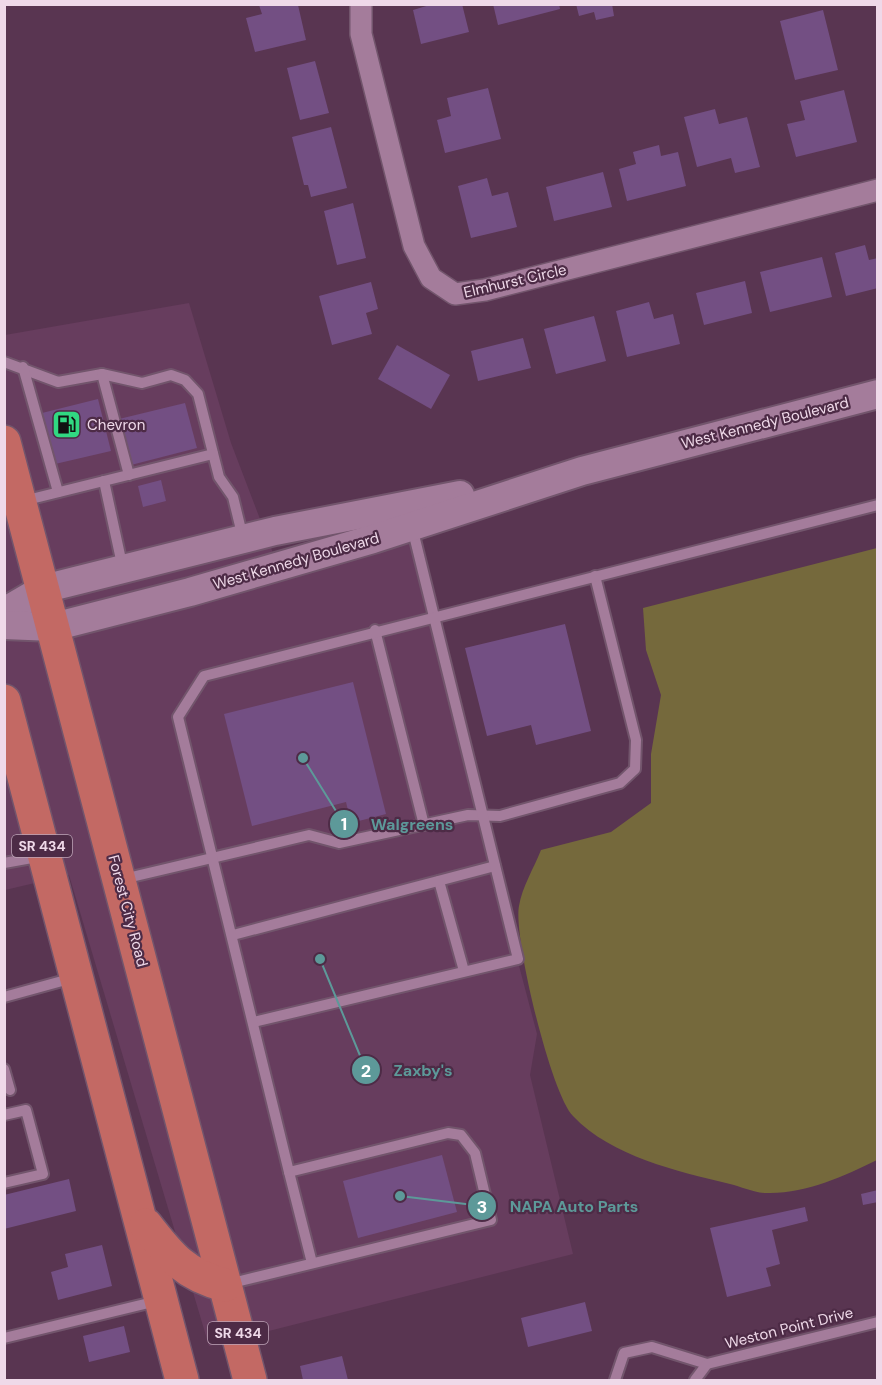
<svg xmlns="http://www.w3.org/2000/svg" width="882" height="1385" font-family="'DM Sans',sans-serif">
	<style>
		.built { fill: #673d5e }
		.green { fill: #75693c }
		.building { fill: #734f83 }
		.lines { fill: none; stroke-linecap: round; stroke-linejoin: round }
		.service-casing { stroke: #72556c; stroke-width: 14 }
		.minor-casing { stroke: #72556c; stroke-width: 24 }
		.secondary-casing { stroke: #72556c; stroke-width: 32 }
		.primary-casing { stroke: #72556c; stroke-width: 36 }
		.service { stroke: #a47c9b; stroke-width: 10 }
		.minor { stroke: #a47c9b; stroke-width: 21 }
		.secondary { stroke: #a47c9b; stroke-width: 28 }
		.primary { stroke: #c36964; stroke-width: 33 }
		.labels { text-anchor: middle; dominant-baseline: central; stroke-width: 4.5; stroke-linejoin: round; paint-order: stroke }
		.shield { fill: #4d2b46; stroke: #bea5b8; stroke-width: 1.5 }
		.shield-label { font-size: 14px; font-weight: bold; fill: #efd9e9 }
		.street-label { font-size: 15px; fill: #efd9e9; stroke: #4d2b46 }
		.poi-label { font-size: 15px; fill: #efd9e9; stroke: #4d2b46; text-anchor: start }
		.leader { fill: none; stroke: #5d9999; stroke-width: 2 }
		.callout-dot { fill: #5d9999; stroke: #4d2b46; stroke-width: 2 }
		.mark-label { font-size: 18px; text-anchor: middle; font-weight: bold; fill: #fff }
		.callout-label { font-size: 16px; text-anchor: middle; font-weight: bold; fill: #5d9999; stroke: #4d2b46; stroke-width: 4.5; stroke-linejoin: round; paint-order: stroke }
	</style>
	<rect width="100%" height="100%" fill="#593551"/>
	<!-- built -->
	<polygon class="built" points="189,303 231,443 273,553 405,518 424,605 537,1034 530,1075 573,1254 209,1346 69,875 5,890 5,335"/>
	<!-- green -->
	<path class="green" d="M 877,548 L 877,1160 C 844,1176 808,1193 770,1193 C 757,1194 742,1187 730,1184 C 677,1171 612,1157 573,1116 C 551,1094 513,937 519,906 C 522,887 534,868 541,850 L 611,832 L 651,803 L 651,754 L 661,695 L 646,650 L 643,608 Z"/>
	<!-- building -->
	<g class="building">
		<polygon points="433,4 462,4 469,32 421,44 413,10"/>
		<polygon points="493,4 559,4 560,9 498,25"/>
		<polygon points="576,4 612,4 614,16 596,20 594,12 579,16"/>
		<polygon points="259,5 298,5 306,40 255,52 246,18 262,14"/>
		<polygon points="823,10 838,70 795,80 780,21"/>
		<polygon points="315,61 329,113 300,120 287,68"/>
		<polygon points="488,88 501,139 445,153 437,120 451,116 447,98"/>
		<polygon points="844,90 857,142 796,157 787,124 805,120 800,101"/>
		<polygon points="715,109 719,124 747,117 760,167 735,173 731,158 697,167 684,117"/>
		<polygon points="331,127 347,188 311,197 308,185 304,185 292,137"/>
		<polygon points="659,145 661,156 678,152 686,186 627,201 619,169 636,164 633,152"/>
		<polygon points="603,172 612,207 554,221 546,187"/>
		<polygon points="487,178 492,196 508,192 517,227 471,238 458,186"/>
		<polygon points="353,203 366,258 337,265 324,211"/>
		<polygon points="865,245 869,260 878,258 878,288 846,296 835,253"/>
		<polygon points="822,257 832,297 770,312 760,272"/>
		<polygon points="745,281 752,313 704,325 696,293"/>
		<polygon points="371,282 378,309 366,313 372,334 332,345 319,296"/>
		<polygon points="649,302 654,319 673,314 680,344 627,357 616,311"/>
		<polygon points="594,316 606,361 556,374 544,329"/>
		<polygon points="523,338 531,368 478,381 471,351"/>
		<polygon points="397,345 450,375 431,409 378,379"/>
		<polygon points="98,399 111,451 55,464 42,413"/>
		<polygon points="185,403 197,448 131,465 119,419"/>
		<polygon points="161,480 166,501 143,507 138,486"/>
		<polygon points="565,624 591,731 536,745 531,725 487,736 465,648"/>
		<polygon points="353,682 386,814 351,823 346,802 252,826 224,714"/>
		<polygon points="442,1155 457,1212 358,1238 343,1181"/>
		<polygon points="69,1179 76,1211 4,1229 4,1195"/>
		<polygon points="878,1190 878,1202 863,1205 861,1194"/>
		<polygon points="805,1207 808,1221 772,1230 780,1264 766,1268 771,1286 727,1297 710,1228"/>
		<polygon points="102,1245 112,1286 58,1300 51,1272 68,1267 65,1254"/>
		<polygon points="585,1302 592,1331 528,1347 521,1318"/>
		<polygon points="124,1326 130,1352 89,1362 83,1336"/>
		<polygon points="342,1356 348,1380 303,1380 300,1366"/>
	</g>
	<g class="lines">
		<defs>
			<g id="service">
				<polyline points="4,362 58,382 102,374 142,383 171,375 185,380 198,394 219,477 233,497 243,538"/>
				<polyline points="23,367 58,492"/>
				<polyline points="102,374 129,475"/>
				<polyline points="104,481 123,569"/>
				<polyline points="23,501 213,454"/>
				<polyline points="375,630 424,825"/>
				<polyline points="4,863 43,856"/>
				<polyline points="123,879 309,835 339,843 468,815 500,816 620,783 635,769 636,740 595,576"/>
				<polyline points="439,881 464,971"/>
				<polyline points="233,935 495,866"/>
				<polyline points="4,997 73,978"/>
				<polyline points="254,1022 518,959 412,527"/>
				<polyline points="4,1069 10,1090"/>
				<polyline points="4,1115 26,1110 43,1174 4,1183"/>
				<polyline points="289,1172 312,1263"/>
				<polyline points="228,1284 491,1220 475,1153 461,1135 448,1133 289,1172 178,717 204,676 878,505"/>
				<polyline points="4,1338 157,1301"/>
				<polyline points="615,1380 624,1353 652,1347 707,1364"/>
				<polyline points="695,1380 707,1364 878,1322"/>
			</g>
			<polyline id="minor" points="361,4 361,34 414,246 431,278 455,294 485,290 878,190"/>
			<g id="secondary">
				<polyline points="4,612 43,589 275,531 460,495"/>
				<polyline points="4,625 53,627 190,592 373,539 582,471 878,394"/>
			</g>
			<g id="primary">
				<polyline points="4,442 250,1380"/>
				<polyline points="4,701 182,1380"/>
				<path d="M 146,1225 C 170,1256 185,1275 225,1285"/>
			</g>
		</defs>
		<!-- service casing -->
		<use href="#service" class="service-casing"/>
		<!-- minor casing -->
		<use href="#minor" class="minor-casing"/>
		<!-- secondary casing -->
		<use href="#secondary" class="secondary-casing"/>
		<!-- primary casing -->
		<use href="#primary" class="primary-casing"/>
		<!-- service -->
		<use href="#service" class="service"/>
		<!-- minor -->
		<use href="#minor" class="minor"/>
		<!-- secondary -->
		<use href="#secondary" class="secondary"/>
		<!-- primary -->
		<use href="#primary" class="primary"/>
	</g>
	<!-- icons -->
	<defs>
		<symbol id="fuel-square" viewBox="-11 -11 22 22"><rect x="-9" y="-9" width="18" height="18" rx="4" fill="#31d882" stroke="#4d2b46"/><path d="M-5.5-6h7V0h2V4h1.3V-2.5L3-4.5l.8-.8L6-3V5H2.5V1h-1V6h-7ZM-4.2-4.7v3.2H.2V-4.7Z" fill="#111"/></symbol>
	</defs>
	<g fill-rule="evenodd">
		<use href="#fuel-square" x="50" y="408" width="33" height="33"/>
	</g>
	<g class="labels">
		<!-- shield labels -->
		<g class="shield">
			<rect x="12" y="835" width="60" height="22" rx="4.5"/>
			<rect x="208" y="1322" width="60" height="22" rx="4.5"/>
		</g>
		<g class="shield-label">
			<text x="42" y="846">SR 434</text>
			<text x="238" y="1333">SR 434</text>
		</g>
		<!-- street labels -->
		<g class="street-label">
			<text transform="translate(515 281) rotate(-13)">Elmhurst Circle</text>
			<text transform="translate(765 423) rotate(-14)">West Kennedy Boulevard</text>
			<text transform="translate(296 561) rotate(-16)">West Kennedy Boulevard</text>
			<text transform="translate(128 911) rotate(75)">Forest City Road</text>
			<text transform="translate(789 1328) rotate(-14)">Weston Point Drive</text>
		</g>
		<!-- poi labels -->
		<g class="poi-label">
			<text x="87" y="425">Chevron</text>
		</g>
	</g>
	<!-- callouts -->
	<path class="leader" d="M303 758L344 824M320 959L366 1070M400 1196L482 1206"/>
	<g class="callout-dot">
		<circle cx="303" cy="758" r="6"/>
		<circle cx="320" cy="959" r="6"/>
		<circle cx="400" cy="1196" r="6"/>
		<circle cx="344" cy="824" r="15"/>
		<circle cx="366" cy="1070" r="15"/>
		<circle cx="482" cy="1206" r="15"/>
	</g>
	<g class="mark-label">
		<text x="344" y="830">1</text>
		<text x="366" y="1077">2</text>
		<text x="482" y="1213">3</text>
	</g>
	<g class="callout-label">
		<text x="412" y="830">Walgreens</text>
		<text x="423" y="1076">Zaxby's</text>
		<text x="574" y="1212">NAPA Auto Parts</text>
	</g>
	<!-- border -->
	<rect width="882" height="1385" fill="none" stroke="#efd9e9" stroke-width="12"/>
</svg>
